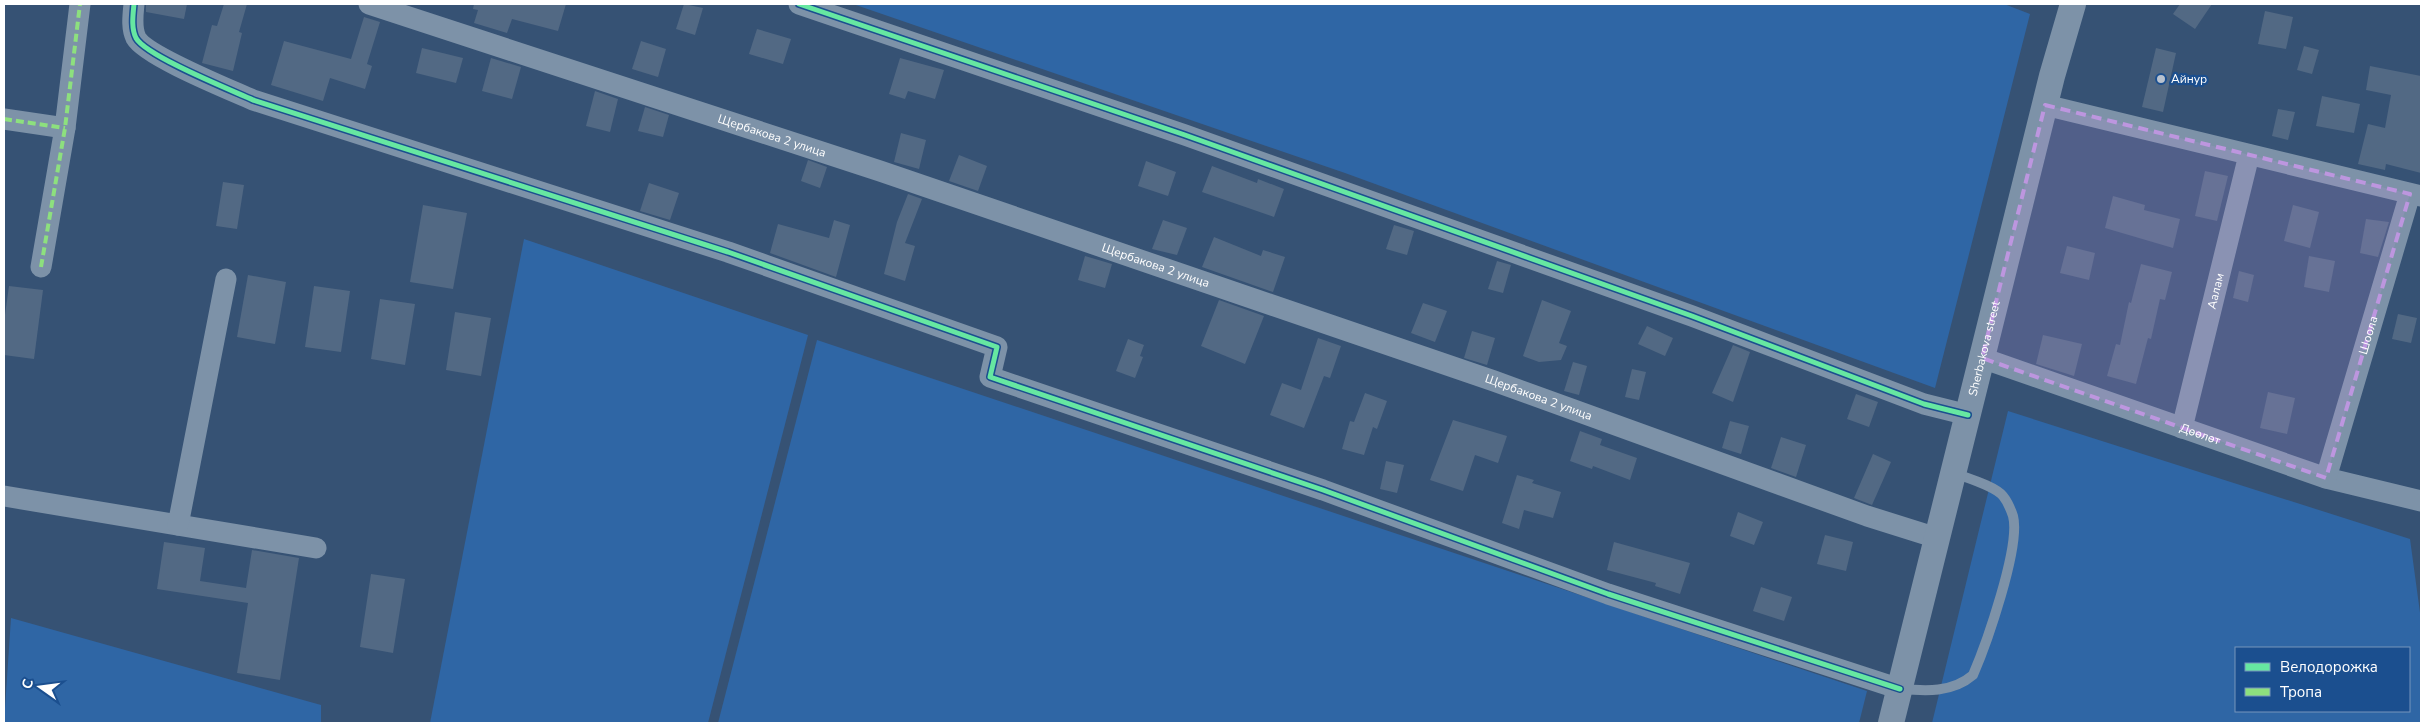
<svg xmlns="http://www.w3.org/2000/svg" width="2425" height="727" font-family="'Nunito Sans',sans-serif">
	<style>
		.green { fill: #2f66a5; fill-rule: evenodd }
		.building { fill: #526984 }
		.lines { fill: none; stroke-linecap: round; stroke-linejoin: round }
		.service { stroke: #7d92a8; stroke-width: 10 }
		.minor { stroke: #7d92a8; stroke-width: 21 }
		.tertiary { stroke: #7d92a8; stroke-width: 26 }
		.quiet { stroke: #8de07e; stroke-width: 4; stroke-dasharray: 8 4; stroke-linecap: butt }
		.cycleway-casing { stroke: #1b4f8f; stroke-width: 8 }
		.cycleway { stroke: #66e7a1; stroke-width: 5 }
		.marked { fill: #bd96df; fill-opacity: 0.2; stroke: #bd96df; stroke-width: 4; stroke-dasharray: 10 6; stroke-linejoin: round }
		.poi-dot { fill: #b9c2ce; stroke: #1b4f8f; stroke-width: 2 }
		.labels { text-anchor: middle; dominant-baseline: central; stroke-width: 4.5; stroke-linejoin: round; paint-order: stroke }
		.poi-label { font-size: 12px; fill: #fff; stroke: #1b4f8f; text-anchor: start }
		.street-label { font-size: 12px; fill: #fff; stroke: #1b4f8f }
	</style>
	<rect width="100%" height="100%" fill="#365274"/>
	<!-- green -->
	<g class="green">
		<polygon points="853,4 2004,4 2030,14 1935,388 1345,173"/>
		<polygon points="524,239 808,335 708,723 430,723"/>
		<polygon points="817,340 1867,691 1859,723 718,723"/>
		<path d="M 2008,411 L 2410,539 L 2421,620 L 2421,723 L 1932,723 ZM 2236,648 L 2409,648 L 2409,711 L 2236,711 Z"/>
		<polygon points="11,618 321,705 321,723 4,723"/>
	</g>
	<!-- building -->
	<g class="building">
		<polygon points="146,4 187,4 184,19 146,12"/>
		<polygon points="224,4 247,4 239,32 242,33 233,71 202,63 212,25 217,26"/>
		<polygon points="474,4 566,4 558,31 512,19 507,33 474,23 478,10 473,9"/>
		<polygon points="684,4 703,8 695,35 676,29"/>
		<polygon points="2180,4 2212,4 2195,29 2173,14"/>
		<polygon points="2265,11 2293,17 2286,49 2258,44"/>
		<polygon points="364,17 380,22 367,64 372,66 365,89 330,78 323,101 271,85 284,41 351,59"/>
		<polygon points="757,29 791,39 783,64 749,54"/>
		<polygon points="641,41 666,49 658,77 632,69"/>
		<polygon points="2304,46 2319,50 2312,74 2297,70"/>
		<polygon points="422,48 463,58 456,83 416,73"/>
		<polygon points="2156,48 2176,53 2163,112 2142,107"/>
		<polygon points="491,58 521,67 512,99 482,91"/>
		<polygon points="900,58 944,70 935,99 908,91 905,99 889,94"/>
		<polygon points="2370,66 2421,76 2421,173 2386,164 2385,170 2358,164 2368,124 2385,128 2391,95 2366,90"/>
		<polygon points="595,91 618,99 610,132 586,126"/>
		<polygon points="2322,96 2360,104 2354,133 2316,126"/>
		<polygon points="645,107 669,115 663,137 638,131"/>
		<polygon points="2278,109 2295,112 2288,140 2272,136"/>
		<polygon points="901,133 926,140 919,169 894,162"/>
		<polygon points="959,155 987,166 978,191 949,181"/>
		<polygon points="808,160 827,167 820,188 801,181"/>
		<polygon points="1146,161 1176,172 1168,196 1138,186"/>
		<polygon points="1212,166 1257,183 1258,179 1284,189 1274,217 1202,192"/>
		<polygon points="2205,171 2228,176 2217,221 2195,216"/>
		<polygon points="223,182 244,185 237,229 216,226"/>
		<polygon points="649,183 679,193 670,220 640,211"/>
		<polygon points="908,194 922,199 905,243 915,246 905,281 884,274 897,222"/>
		<polygon points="2113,196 2145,205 2144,210 2180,219 2173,248 2105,228"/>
		<polygon points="423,205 467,213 453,289 410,282"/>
		<polygon points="2293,205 2319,212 2310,248 2284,241"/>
		<polygon points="2366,219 2389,222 2378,257 2360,253"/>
		<polygon points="834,220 850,225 836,277 770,253 778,224 829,238"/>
		<polygon points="1163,220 1187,228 1177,255 1152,249"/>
		<polygon points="1394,225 1414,231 1407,255 1386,249"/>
		<polygon points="1214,237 1261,256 1263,250 1285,257 1273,292 1202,267"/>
		<polygon points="2067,246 2095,253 2089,280 2060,273"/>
		<polygon points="1085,256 1112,264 1105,288 1078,280"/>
		<polygon points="2309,256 2335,261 2329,292 2304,287"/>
		<polygon points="1497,261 1511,265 1503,293 1488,289"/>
		<polygon points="2141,264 2172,272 2165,300 2160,299 2151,339 2148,338 2136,384 2107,376 2116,344 2120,345 2129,302 2131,303"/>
		<polygon points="2239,271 2254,275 2248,302 2233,298"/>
		<polygon points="248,275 286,282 275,344 237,337"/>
		<polygon points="9,286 43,290 34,359 4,355 4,322"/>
		<polygon points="314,286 350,291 341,352 305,347"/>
		<polygon points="380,299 415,304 405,365 371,359"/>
		<polygon points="1219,300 1264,316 1245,364 1201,346"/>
		<polygon points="1542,300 1571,311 1559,343 1567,346 1561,360 1539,362 1523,356"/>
		<polygon points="1423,303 1447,311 1435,342 1411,333"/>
		<polygon points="455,312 491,318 481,376 446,370"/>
		<polygon points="2398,314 2417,318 2411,343 2392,339"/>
		<polygon points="1647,326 1673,338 1665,356 1638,344"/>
		<polygon points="1472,331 1495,338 1487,365 1464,358"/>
		<polygon points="2043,335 2082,344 2074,376 2036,364"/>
		<polygon points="1318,338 1341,346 1330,378 1324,376 1304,428 1270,415 1282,383 1301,390"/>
		<polygon points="1128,339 1144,345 1140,356 1143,357 1135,378 1116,371"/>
		<polygon points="1733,345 1750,352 1733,402 1712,393"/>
		<polygon points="1573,362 1587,366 1579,395 1564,391"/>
		<polygon points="1632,369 1646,372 1639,400 1625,397"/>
		<polygon points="2268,392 2295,398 2287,434 2260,428"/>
		<polygon points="1365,393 1387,401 1377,429 1373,427 1364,455 1342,449 1350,421 1354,422"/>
		<polygon points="1856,394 1878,402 1869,427 1847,419"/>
		<polygon points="1453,420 1507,436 1498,463 1475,455 1463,491 1430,480"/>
		<polygon points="1730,421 1749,426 1741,454 1722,448"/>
		<polygon points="1580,431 1602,439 1600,445 1637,458 1630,480 1593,466 1592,469 1570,461"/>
		<polygon points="1781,437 1806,445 1796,477 1771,468"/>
		<polygon points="1873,454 1891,462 1872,505 1854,498"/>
		<polygon points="1386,461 1404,465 1397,493 1380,489"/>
		<polygon points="1517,475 1534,480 1532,483 1561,492 1553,518 1524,510 1519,529 1502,523"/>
		<polygon points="1738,512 1763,522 1754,545 1730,536"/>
		<polygon points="1825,535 1853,542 1846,571 1817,564"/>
		<polygon points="164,542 205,548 200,581 246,588 252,550 299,558 280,680 237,673 248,603 157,589"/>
		<polygon points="1614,542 1690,563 1680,594 1655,586 1656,583 1607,570"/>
		<polygon points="371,574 405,579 393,653 360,647"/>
		<polygon points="1761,587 1792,597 1784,621 1753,611"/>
	</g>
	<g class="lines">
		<!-- service -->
		<path class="service" d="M 1900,689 C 1926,691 1952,693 1973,675 C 1986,645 2021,546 2013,516 C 2011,510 2007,501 2003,496 C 1995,486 1967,478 1954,473"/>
		<!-- minor -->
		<g class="minor">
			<path d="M 134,4 C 133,15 131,28 136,38 C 146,56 231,90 253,100 L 728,252 L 997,347 L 990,377 L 1323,490 L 1608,594 L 1900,689"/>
			<path id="s1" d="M 369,4 L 880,171 L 1494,381 L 1867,516 L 1937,538"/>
			<polyline points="799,4 1185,135 1692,316 1924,404 1968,415"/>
			<polyline points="2045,105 2421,196"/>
			<polyline points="4,119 65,128"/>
			<polyline points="41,267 65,128 80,4"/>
			<path id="s2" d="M 1982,358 L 2326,478 L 2421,501"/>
			<path id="s3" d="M 2182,428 L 2249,155"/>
			<path id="s4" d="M 2326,478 L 2410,194"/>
			<polyline points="4,496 316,548"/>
			<polyline points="178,525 226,279"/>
		</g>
		<!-- tertiary -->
		<path class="tertiary" id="s5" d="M 1891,723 L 2052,76 L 2073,4"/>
		<!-- quiet -->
		<g class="quiet">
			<polyline points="4,119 65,128"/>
			<polyline points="41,267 65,128 80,4"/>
		</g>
		<defs>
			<g id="cycleway">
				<path d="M 134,4 C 133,15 131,28 136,38 C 146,56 231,90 253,100 L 728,252 L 997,347 L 990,377 L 1323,490 L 1608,594 L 1900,689"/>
				<polyline points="799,4 1185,135 1692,316 1924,404 1968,415"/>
			</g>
		</defs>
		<!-- cycleway casing -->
		<use href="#cycleway" class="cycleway-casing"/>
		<!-- cycleway -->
		<use href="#cycleway" class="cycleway"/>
	</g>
	<!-- marked area -->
	<path class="marked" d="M 2045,105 L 2410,194 L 2326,478 L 1982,358 Z"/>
	<!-- markers -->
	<circle class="poi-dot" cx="2161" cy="79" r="5"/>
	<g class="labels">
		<!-- poi labels -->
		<g class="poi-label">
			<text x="2171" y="79">Айнур</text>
		</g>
		<!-- street labels -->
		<g class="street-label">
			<text stroke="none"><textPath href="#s1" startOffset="424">Щербакова 2 улица</textPath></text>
			<text stroke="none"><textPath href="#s1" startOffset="829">Щербакова 2 улица</textPath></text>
			<text stroke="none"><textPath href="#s3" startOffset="141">Аалам</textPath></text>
			<text stroke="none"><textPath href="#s4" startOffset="149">Шоола</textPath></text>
			<text stroke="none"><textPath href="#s5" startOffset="386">Sherbakova street</textPath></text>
			<text stroke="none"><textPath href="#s1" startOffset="1234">Щербакова 2 улица</textPath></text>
			<text stroke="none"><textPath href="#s2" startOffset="231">Дөөлөт</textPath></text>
		</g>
	</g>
	<!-- border -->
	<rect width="2425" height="727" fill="none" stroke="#ffffff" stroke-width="10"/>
	<!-- legend -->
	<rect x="2235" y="647" width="175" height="65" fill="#1b4f8f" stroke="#7695bc"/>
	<rect x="2245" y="663" width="25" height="8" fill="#66e7a1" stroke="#7695bc"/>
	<text x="2280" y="672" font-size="15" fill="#ffffff">Велодорожка</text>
	<rect x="2245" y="688" width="25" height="8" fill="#8de07e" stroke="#7695bc"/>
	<text x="2280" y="697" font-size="15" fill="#ffffff">Тропа</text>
	<!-- north arrow -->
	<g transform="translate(40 687) rotate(284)" stroke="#1b4f8f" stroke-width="4" paint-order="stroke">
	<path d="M0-4L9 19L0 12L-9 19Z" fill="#ffffff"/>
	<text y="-8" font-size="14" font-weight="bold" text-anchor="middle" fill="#ffffff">С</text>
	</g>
</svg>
